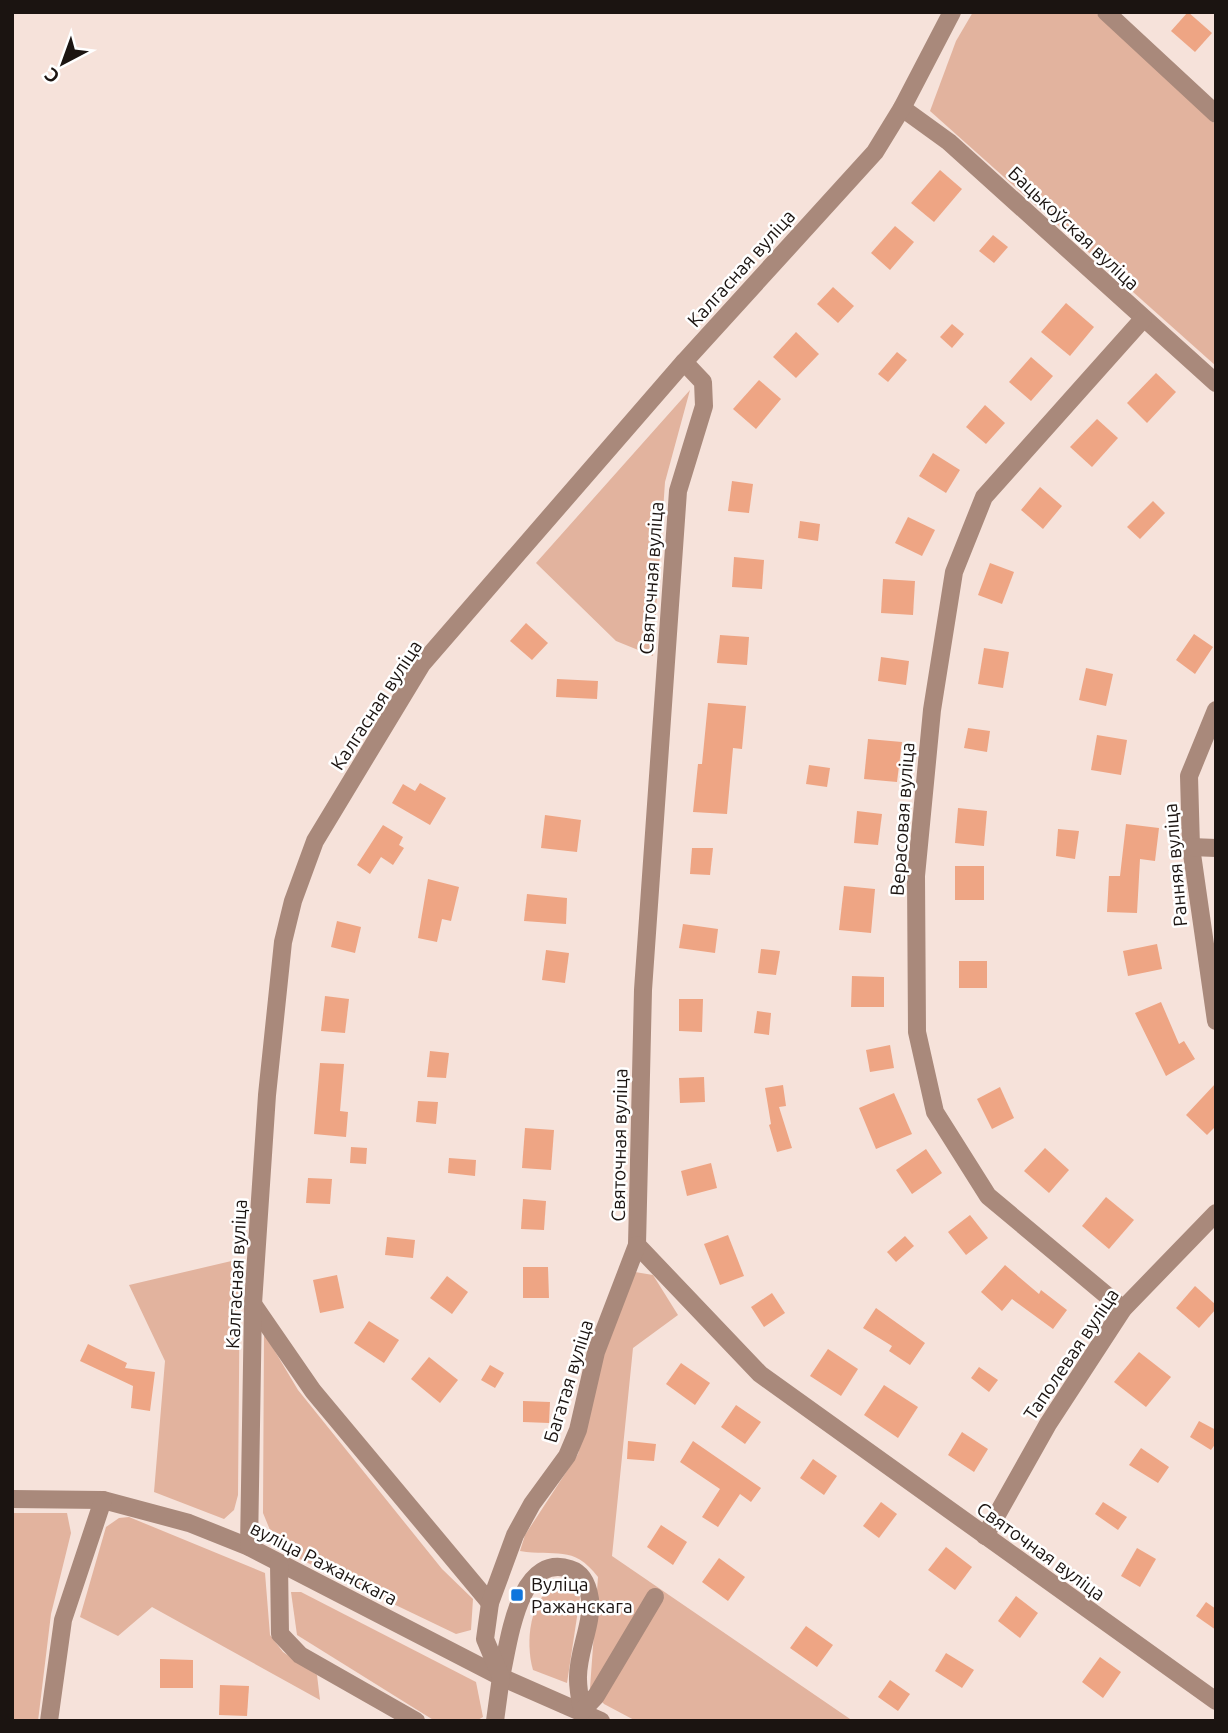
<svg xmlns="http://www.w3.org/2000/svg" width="1228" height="1733" font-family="Ubuntu,sans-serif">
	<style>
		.green { fill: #e2b39e }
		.building { fill: #eea584 }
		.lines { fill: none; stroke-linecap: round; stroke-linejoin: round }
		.minor { stroke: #a9897b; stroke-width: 18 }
		.poi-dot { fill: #0f75dd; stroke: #fff; stroke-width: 2.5 }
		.labels { text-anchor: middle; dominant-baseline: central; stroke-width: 5; stroke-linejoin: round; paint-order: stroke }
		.street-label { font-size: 19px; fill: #1b1411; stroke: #fff }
		.poi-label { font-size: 19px; fill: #1b1411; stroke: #fff; text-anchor: start }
	</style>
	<rect width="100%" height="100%" fill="#f6e2da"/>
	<!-- green -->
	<g class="green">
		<polygon points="973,12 1095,12 1216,125 1216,366 930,111 956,41"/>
		<polygon points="690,390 665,482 653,656 616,641 536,563"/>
		<polygon points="240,1259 238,1495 234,1510 224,1519 154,1492 165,1361 129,1285"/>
		<path d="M 635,1272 L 653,1275 L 678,1315 L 633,1348 L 612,1556 L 853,1721 L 636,1721 L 604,1704 L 590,1688 L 598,1577 C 573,1544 555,1557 520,1551 L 525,1535 L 578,1454 L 606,1344 Z"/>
		<polygon points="264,1333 298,1390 442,1569 473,1599 471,1630 456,1634 285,1552 270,1530 263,1513"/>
		<polygon points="12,1513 67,1513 71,1533 51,1614 38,1721 12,1721"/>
		<polygon points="129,1517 265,1573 270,1635 283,1652 317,1675 320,1700 152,1607 118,1636 80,1617 106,1527 119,1518"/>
		<path d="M 558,1584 L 569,1584 L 580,1597 L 567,1683 L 533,1670 C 525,1643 529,1596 558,1584 Z"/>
		<polygon points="291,1592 301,1592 476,1682 483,1717 476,1721 435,1721 297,1635"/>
	</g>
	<!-- building -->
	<g class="building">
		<polygon points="1188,12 1212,33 1195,52 1171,31"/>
		<polygon points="940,170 962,189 934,222 911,203"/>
		<polygon points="895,226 914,242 890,270 871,253"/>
		<polygon points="993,235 1008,247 994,263 979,251"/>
		<polygon points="833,287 854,306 838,323 817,304"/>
		<polygon points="1066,303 1094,327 1070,356 1041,332"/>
		<polygon points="952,324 964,334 952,348 940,337"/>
		<polygon points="796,332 819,354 796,378 773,357"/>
		<polygon points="897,352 907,360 888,382 878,374"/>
		<polygon points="1031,357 1053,376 1031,401 1009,382"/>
		<polygon points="1156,373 1176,392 1147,423 1127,403"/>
		<polygon points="759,380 781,399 756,429 733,409"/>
		<polygon points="985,405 1005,423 986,444 966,427"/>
		<polygon points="1097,419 1118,438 1092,467 1070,447"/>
		<polygon points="933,453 960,470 946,493 919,476"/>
		<polygon points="732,481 753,484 749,513 728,511"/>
		<polygon points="1040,487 1062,506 1043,529 1021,510"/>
		<polygon points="1153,501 1165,513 1140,539 1127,527"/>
		<polygon points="908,517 935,530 922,556 895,543"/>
		<polygon points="800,521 820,524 818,541 798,538"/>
		<polygon points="734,557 764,560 762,589 732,587"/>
		<polygon points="990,563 1014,572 1002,604 978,595"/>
		<polygon points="883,579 915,581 913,615 881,613"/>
		<polygon points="526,623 548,643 532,660 510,641"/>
		<polygon points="1194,634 1213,647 1195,674 1176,660"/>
		<polygon points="720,635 749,637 747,665 717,663"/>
		<polygon points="984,648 1009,652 1003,688 978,684"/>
		<polygon points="881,657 909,661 906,685 878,681"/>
		<polygon points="1086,668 1113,674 1106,706 1079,700"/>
		<polygon points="557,679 598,681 597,699 556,697"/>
		<polygon points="708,703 746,706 742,749 733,748 727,814 693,812 698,764 702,764"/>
		<polygon points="968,728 990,731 987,752 964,748"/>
		<polygon points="1097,735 1127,740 1121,775 1091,770"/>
		<polygon points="868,739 902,742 897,782 864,779"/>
		<polygon points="809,765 830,768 827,787 806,784"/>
		<polygon points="420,783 446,798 430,825 392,803 403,784 415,791"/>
		<polygon points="958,808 987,811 984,846 955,843"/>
		<polygon points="857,811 882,814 878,845 854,843"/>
		<polygon points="545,815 581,820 577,852 541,848"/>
		<polygon points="1126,824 1159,828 1155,861 1140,859 1137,913 1107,912 1109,876 1120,876"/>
		<polygon points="383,825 403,837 399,845 404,848 393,865 381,857 370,874 357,865"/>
		<polygon points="1058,829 1079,831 1075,859 1056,856"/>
		<polygon points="692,848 713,848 710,875 690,874"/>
		<rect x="955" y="866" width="29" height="34"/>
		<polygon points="428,879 459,887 451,921 442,919 437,942 418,938"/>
		<polygon points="844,886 875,889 871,933 839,930"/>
		<polygon points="527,894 567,898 566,924 524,921"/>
		<polygon points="337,921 361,927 355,953 331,947"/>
		<polygon points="683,924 718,929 715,953 679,948"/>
		<polygon points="1157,944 1162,969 1128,976 1123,951"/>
		<polygon points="761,949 780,951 776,975 758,973"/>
		<polygon points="546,950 569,953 565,983 542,980"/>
		<rect x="959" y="961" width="28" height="27"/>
		<polygon points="852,976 884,977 884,1007 851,1007"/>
		<polygon points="325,996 349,999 345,1033 321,1031"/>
		<polygon points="679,999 703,999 702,1032 679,1031"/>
		<polygon points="1161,1002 1179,1044 1184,1041 1195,1059 1166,1076 1135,1013"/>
		<polygon points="757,1011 771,1013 769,1035 754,1033"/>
		<polygon points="890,1045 894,1068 870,1072 866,1050"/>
		<polygon points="430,1051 449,1053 446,1078 427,1077"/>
		<polygon points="320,1063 344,1064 340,1111 348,1112 346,1137 314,1134"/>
		<polygon points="704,1077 705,1102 680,1103 679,1078"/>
		<polygon points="1216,1083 1216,1126 1207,1135 1186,1115"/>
		<polygon points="783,1085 786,1106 779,1107 792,1148 777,1152 769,1125 771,1124 765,1088"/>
		<polygon points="1000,1087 1014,1118 992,1129 977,1099"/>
		<polygon points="894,1093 912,1134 876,1149 859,1108"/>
		<polygon points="418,1101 438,1102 436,1124 416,1122"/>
		<polygon points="525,1128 554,1130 551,1170 522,1168"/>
		<polygon points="351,1147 367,1148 366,1164 350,1163"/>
		<polygon points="1045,1148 1069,1170 1049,1193 1024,1171"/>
		<polygon points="926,1149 942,1173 912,1194 896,1170"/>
		<polygon points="449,1158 476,1160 475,1176 448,1173"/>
		<polygon points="711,1163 717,1188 687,1196 681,1171"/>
		<polygon points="308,1178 332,1179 330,1204 306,1203"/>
		<polygon points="1106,1197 1134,1220 1109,1249 1082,1226"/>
		<polygon points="523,1199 546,1201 544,1230 521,1229"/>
		<polygon points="970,1215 988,1238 966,1255 948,1232"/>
		<polygon points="728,1235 744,1276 720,1285 704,1244"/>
		<polygon points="905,1236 914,1246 896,1262 887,1252"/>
		<polygon points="387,1237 415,1240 413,1258 385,1255"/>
		<polygon points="1005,1265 1039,1294 1041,1290 1067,1310 1053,1329 1012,1299 1002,1311 981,1292"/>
		<polygon points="523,1267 548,1267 549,1298 523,1298"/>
		<polygon points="337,1275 344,1308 320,1313 313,1280"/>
		<polygon points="447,1276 468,1292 452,1314 430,1298"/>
		<polygon points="1195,1286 1216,1305 1216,1309 1199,1328 1176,1308"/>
		<polygon points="772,1293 785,1313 764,1327 751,1307"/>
		<polygon points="876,1308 925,1343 910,1365 889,1351 892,1346 863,1328"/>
		<polygon points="369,1321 399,1340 384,1363 354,1343"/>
		<polygon points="88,1344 127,1363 125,1368 155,1372 150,1411 131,1408 133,1386 80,1361"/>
		<polygon points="828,1349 858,1369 841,1396 810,1376"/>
		<polygon points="1139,1352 1171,1377 1146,1407 1114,1382"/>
		<polygon points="429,1357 458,1380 440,1403 411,1379"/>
		<polygon points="681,1363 710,1383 695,1405 666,1384"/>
		<polygon points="490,1365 504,1373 495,1388 481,1380"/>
		<polygon points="979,1367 998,1380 989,1392 971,1378"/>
		<polygon points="884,1385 918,1407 898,1438 864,1415"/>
		<polygon points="523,1401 550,1402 549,1423 523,1422"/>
		<polygon points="736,1405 761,1422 745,1444 721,1427"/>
		<polygon points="1199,1421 1216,1430 1216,1443 1211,1450 1190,1437"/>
		<polygon points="962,1432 988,1449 974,1472 948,1455"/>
		<polygon points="628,1441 656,1444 654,1461 627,1459"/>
		<polygon points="693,1441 761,1488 751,1502 740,1494 718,1527 702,1517 720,1489 680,1462"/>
		<polygon points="1141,1448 1169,1467 1158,1483 1129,1465"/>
		<polygon points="813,1459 837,1476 824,1495 800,1478"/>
		<polygon points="881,1502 897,1514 879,1538 863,1526"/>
		<polygon points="1103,1502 1127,1517 1118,1530 1095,1514"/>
		<polygon points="661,1525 687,1542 673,1565 647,1547"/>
		<polygon points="946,1547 972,1567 955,1590 928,1570"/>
		<polygon points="1137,1548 1156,1559 1140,1587 1121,1576"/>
		<polygon points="719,1558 745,1577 728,1601 702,1582"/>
		<polygon points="1016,1596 1038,1613 1020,1638 998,1621"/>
		<polygon points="1206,1602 1216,1609 1216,1630 1196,1616"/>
		<polygon points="806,1626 833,1645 817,1667 790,1648"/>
		<polygon points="946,1653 974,1670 962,1688 935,1671"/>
		<polygon points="1100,1657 1121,1672 1103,1698 1082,1682"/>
		<polygon points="160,1659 193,1660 193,1688 160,1688"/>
		<polygon points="890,1680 910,1694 898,1711 878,1697"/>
		<polygon points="220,1685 249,1686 247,1716 219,1715"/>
	</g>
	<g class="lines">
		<!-- minor -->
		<g class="minor">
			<polyline points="1106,12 1216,114"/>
			<polyline points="902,108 949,142 1216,383"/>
			<polyline points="684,362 703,382 704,406 678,491 643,990 637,1245 760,1374 1216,1701"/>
			<polyline points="1216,710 1189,776 1191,847 1216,1021"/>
			<polyline points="1191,847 1216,848"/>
			<polyline points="253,1304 313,1391 490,1603"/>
			<polyline points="1123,1309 988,1196 935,1112 917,1032 916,876 932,710 954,572 984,497 1143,319"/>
			<polyline points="12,1499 103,1500 189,1523 249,1547 501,1677 601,1721"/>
			<polyline points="985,1536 1048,1424 1123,1309 1216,1213"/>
			<polyline points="249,1547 253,1304 267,1095 283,942 293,901 315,841 422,664 684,362 875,152 902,108 952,12"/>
			<polyline points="279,1563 280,1634 300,1655 416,1721"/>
			<path d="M 501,1677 C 509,1643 518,1552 570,1569 C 583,1573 588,1586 590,1599 C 593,1624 577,1653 578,1679 C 578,1689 580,1700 582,1711"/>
			<polyline points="582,1711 596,1696 655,1597"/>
			<polyline points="49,1721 63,1620 103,1500"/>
			<polyline points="495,1721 501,1677 485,1639 490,1603 515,1535 532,1504 567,1456 578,1430 596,1352 637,1245"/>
		</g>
	</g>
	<!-- markers -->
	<rect class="poi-dot" x="510" y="1588" width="14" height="14" rx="3.5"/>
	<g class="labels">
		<!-- street labels -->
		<g class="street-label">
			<text transform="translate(1074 228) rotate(43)">Бацькоўская вуліца</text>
			<text transform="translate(741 268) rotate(-48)">Калгасная вуліца</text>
			<text transform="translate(651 578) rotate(-86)">Святочная вуліца</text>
			<text transform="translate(376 705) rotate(-57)">Калгасная вуліца</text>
			<text transform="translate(902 819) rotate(-86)">Верасовая вуліца</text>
			<text transform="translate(1175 865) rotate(-95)">Ранняя вуліца</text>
			<text transform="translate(619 1145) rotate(-89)">Святочная вуліца</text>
			<text transform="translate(236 1274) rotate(-87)">Калгасная вуліца</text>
			<text transform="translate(1071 1354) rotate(-56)">Таполевая вуліца</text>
			<text transform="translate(568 1381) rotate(-73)">Багатая вуліца</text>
			<text transform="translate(1041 1551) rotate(36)">Святочная вуліца</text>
			<text transform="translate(324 1563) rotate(27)">вуліца Ражанскага</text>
		</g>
		<!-- poi labels -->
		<g class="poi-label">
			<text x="531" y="1584">Вуліца<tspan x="531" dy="22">Ражанскага</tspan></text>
		</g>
	</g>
	<!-- border -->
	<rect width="1228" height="1733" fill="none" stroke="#1b1411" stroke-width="28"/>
	<!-- north arrow -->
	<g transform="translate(63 63) rotate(221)" stroke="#ffffff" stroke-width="5" paint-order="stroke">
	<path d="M0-5L12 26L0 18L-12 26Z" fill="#1b1411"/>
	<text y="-10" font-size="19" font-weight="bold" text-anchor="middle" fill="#1b1411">С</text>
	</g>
</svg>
